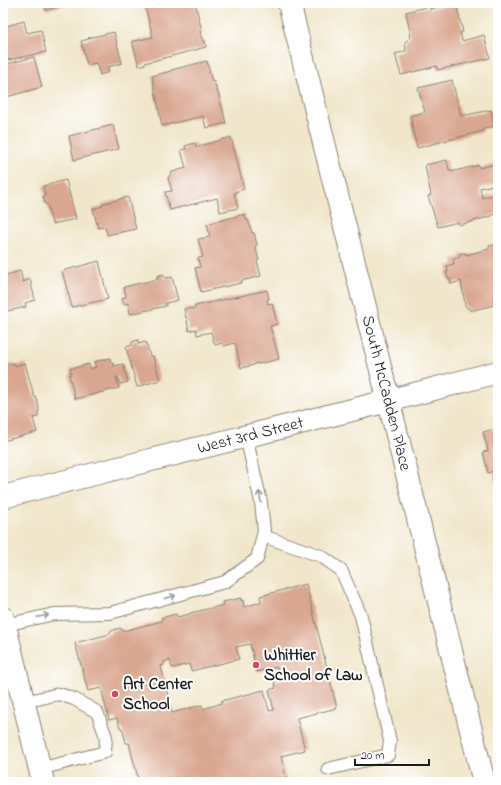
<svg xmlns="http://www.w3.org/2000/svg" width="501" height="785" font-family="'Indie Flower',sans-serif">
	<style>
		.building { fill: #d9a68f; fill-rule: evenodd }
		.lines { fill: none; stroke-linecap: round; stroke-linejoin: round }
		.service-casing { stroke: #868174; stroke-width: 14 }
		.minor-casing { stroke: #868174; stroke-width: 24 }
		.secondary-casing { stroke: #868174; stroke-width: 24 }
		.service { stroke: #fff; stroke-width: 12 }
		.minor { stroke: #fff; stroke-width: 22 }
		.secondary { stroke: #fff; stroke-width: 22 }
		.oneway { stroke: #999 }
		.poi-dot { fill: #d1495b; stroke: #fff; stroke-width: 1.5 }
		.labels { text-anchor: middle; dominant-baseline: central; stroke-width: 4; stroke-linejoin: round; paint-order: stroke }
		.street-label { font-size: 17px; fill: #1c1c1c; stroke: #fff }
		.poi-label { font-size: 17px; font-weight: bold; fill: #1c1c1c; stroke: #fff; text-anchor: start }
	</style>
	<rect width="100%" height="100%" fill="#fff"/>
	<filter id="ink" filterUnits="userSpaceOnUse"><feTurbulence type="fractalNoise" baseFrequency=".025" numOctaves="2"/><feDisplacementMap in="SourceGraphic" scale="8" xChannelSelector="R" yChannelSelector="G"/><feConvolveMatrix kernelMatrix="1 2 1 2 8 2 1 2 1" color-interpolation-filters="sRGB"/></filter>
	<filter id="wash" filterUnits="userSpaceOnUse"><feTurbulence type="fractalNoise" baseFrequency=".012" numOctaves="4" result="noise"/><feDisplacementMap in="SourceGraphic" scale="16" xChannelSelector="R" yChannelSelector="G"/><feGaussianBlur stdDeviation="0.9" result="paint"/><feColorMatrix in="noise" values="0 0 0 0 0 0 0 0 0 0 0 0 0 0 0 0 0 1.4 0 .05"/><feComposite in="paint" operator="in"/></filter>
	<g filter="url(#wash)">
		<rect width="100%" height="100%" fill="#f1e6cb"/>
		<g id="blocks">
			<!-- building -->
			<g class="building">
				<polygon points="44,3 71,3 71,4 46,10"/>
				<polygon points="144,3 195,3 202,31 200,31 203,42 205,41 206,47 145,63 145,64 139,66 132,41 135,41 153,37"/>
				<polygon points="456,3 463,32 460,32 462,41 484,35 490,58 437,70 437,66 401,75 395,54 406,51 405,42 411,37 406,12 430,6 430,9"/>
				<polygon points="24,21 27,33 41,30 46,52 8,60 3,38 3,27"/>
				<polygon points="114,32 122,63 108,67 109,72 100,75 96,63 87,65 81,41 89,39 88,38"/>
				<polygon points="34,57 42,87 3,98 3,65"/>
				<polygon points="207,61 212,82 214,81 217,92 218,92 226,123 206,128 203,116 162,126 152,76 171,71 171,70"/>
				<polygon points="452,80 461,116 491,110 494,126 483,129 483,131 417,148 410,116 425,112 418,88"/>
				<polygon points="113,125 119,149 74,160 69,136"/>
				<polygon points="231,137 244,189 235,192 236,194 234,194 238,208 220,212 217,198 170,210 165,192 172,191 168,178 172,172 186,168 181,150 186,149 185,146 195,143 196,147"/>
				<polygon points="447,160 449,170 450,169 451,172 479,165 479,168 495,164 498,174 498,184 480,188 482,198 497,194 498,213 491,215 492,216 459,225 458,222 438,227 428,196 431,195 425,165"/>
				<polygon points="66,180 76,219 52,224 47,204 45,204 43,196 45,196 43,186"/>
				<polygon points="128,197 136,229 107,235 105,227 98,228 93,209 103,206 102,204"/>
				<polygon points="245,214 246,220 248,220 252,233 254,233 257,245 255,246 259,260 257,261 261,276 241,281 241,283 201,292 195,268 200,267 198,258 203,257 198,239 210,237 207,224"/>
				<polygon points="498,244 498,304 470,311 469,308 467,308 465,305 461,281 451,284 450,278 448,279 446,272 448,272 447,266 454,264 453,259 460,257 459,254 466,253 466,255 489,249 489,246"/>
				<polygon points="99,261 108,299 72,307 62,271"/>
				<polygon points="3,264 7,275 20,271 23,282 30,279 35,300 25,303 26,307 8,311 7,308 3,309"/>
				<polygon points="163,274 165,278 172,277 178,300 166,303 166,306 130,314 128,303 124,304 122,298 126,297 124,287 158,279 157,276"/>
				<polygon points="267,290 269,299 267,300 268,304 272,303 277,324 270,326 279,359 258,364 258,363 254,364 254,365 241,368 235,343 224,346 223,343 215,345 211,332 197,335 196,329 189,331 187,321 188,321 187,318 186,318 184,309 190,308 190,309 195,308 195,306"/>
				<polygon points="138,340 138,344 146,342 150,356 153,356 160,380 137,387 126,347 132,345 132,342"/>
				<polygon points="110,358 111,363 113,363 114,366 123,364 128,382 120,384 118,377 116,377 119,388 75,399 69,375 71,374 70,369 89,364 90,369 96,367 94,362"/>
				<polygon points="14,363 15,366 25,363 34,396 37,399 39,408 38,417 33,418 37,432 3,441 3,366"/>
				<polygon points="498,428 498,491 497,491 493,471 488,473 483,452 488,451 483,432"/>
				<path d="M 306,584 L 337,708 L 297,718 L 305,750 L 281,756 L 287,782 L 139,782 L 129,743 L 126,743 L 122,728 L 120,728 L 117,718 L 109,720 L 101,688 L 88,691 L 75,643 L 110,634 L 111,631 L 120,628 L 123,631 L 162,621 L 161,618 L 176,614 L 177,617 L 190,614 L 190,613 L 224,605 L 223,602 L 241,598 L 241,601 L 243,600 L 244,607 L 261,602 L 260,596 ZM 250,644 L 257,672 L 277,667 L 280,680 L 274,681 L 276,688 L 269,690 L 274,710 L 269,711 L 264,690 L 221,701 L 222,703 L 203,709 L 202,705 L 172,713 L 161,666 L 164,665 L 164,662 L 170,660 L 172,668 L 189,664 L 191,671 L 239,659 L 236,647 Z"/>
			</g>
		</g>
	</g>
	<g filter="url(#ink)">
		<use href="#blocks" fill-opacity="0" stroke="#868174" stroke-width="1"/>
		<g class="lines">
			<defs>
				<g id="service">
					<polyline points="263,536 321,556 341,570 361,616 390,741 388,755 328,769"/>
					<polyline points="5,625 54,614 110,613 225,582 257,559 264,531 261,502 246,436"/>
					<polyline points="24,702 59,694 74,699 97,712 106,737 105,752 40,769"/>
				</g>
				<g id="minor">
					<path id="s1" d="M 289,3 L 484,782"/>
					<polyline points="3,618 43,782"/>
				</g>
				<g id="secondary">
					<path id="s2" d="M 3,497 L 38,488 L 388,401 L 498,372"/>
				</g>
			</defs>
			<!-- service casing -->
			<use href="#service" class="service-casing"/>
			<!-- minor casing -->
			<use href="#minor" class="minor-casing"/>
			<!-- secondary casing -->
			<use href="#secondary" class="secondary-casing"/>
			<!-- service -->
			<use href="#service" class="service"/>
			<!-- minor -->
			<use href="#minor" class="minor"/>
			<!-- secondary -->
			<use href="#secondary" class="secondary"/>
		</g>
		<!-- one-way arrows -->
		<defs><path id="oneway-shaft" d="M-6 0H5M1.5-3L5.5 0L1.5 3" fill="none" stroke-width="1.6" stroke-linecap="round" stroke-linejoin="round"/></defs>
		<g class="oneway">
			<use href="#oneway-shaft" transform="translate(260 497) rotate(-102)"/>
			<use href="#oneway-shaft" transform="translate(170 597) rotate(-15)"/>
			<use href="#oneway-shaft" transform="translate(43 616) rotate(-12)"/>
		</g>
	</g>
	<!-- markers -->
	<g class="poi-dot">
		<circle cx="256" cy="665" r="4"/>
		<circle cx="115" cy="694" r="4"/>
	</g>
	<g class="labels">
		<!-- street labels -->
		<g class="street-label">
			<text stroke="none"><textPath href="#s1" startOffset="402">South McCadden Place</textPath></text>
			<text stroke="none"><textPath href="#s2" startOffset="255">West 3rd Street</textPath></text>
		</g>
		<!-- poi labels -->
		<g class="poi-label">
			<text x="264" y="655">Whittier<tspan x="264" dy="20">School of Law</tspan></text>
			<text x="123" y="684">Art Center<tspan x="123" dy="20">School</tspan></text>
		</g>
	</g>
	<!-- margin -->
	<rect width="501" height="785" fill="none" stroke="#fff" stroke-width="16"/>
	<!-- scale -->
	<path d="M355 759v6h74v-6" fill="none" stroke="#1c1c1c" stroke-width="2"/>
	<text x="361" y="759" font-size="12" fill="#1c1c1c" stroke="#ffffff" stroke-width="3" paint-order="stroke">20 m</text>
</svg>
